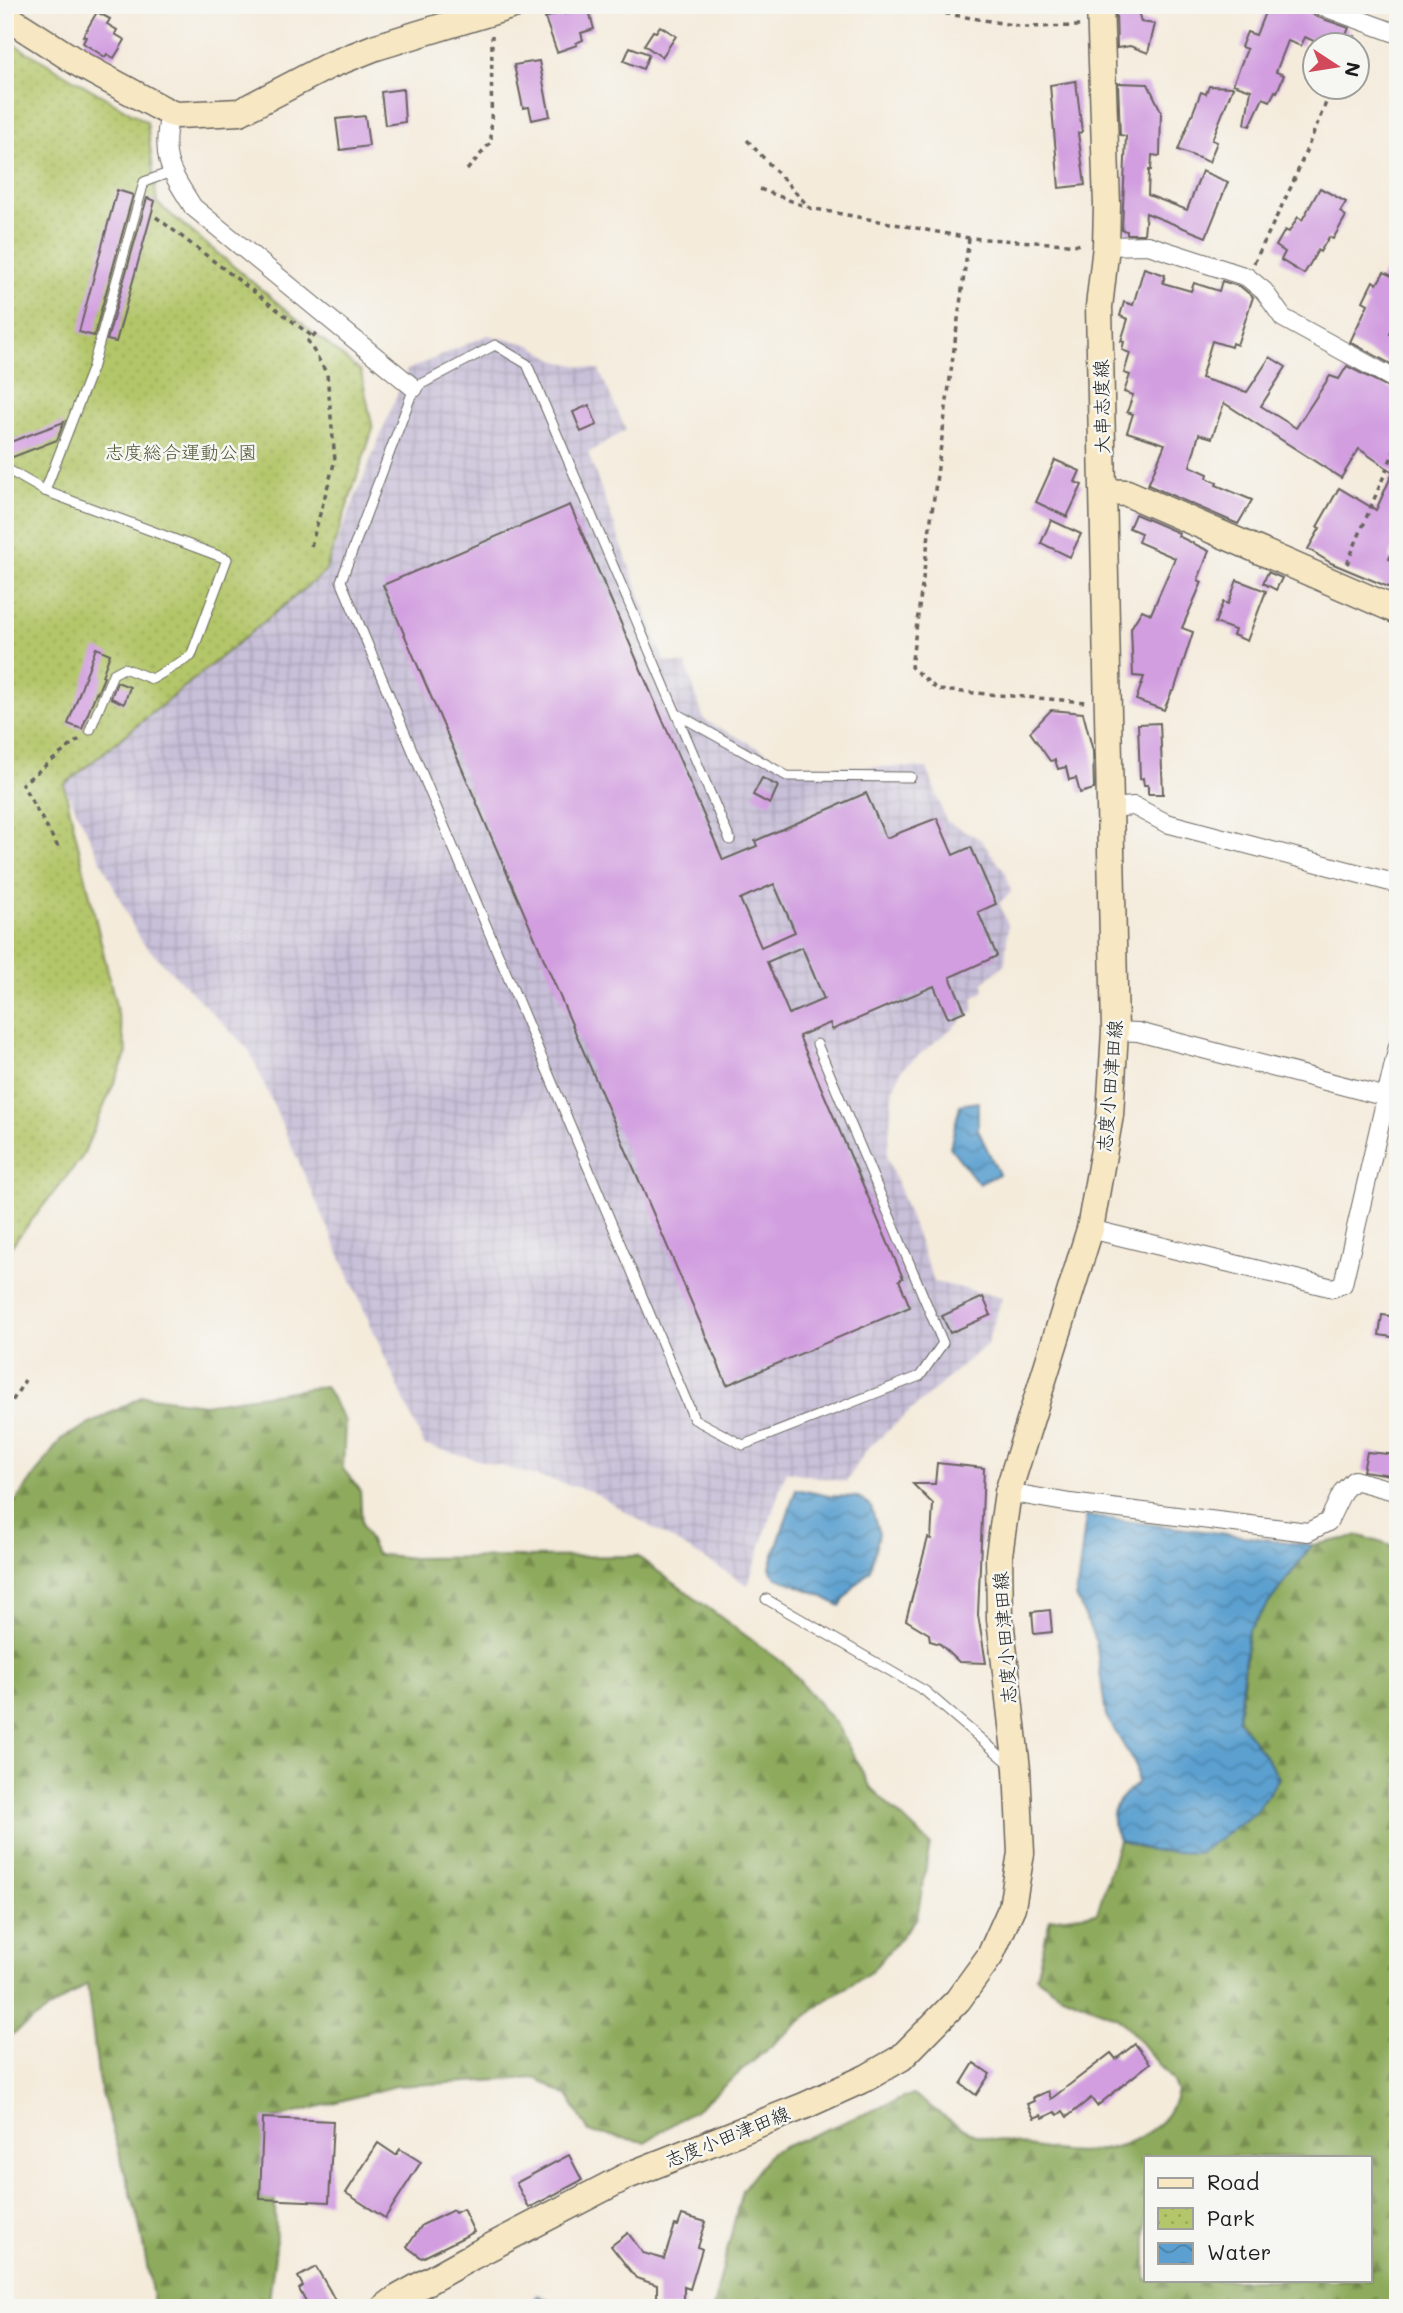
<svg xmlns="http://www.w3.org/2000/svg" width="1403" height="2313" font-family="Mali,'Klee One',sans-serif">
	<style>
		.industrial { fill: url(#industrial-grid) }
		.forest { fill: url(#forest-firs); stroke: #55643c; stroke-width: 2; fill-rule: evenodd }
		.park { fill: url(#park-dots); stroke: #687142; stroke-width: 2 }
		.water { fill: url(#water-waves); stroke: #3c5e76; stroke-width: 2 }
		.building { fill: #d29ee0; fill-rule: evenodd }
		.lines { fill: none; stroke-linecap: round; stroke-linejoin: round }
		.lane-casing { stroke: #68645f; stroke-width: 11 }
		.street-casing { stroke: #68645f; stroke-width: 20 }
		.secondary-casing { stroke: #68645f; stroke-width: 29 }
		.path { stroke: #68645f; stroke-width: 3.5; stroke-dasharray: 5 5; stroke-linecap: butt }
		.lane { stroke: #fff; stroke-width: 9 }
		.street { stroke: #fff; stroke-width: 18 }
		.secondary { stroke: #f7e8c3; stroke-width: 26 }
		.labels { text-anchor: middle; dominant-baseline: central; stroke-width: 5; stroke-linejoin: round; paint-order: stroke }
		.street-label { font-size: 19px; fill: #1c1c1c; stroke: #f6f6f2 }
		.park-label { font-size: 19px; fill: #515837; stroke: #f6f6f2 }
	</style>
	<defs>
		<pattern id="industrial-grid" width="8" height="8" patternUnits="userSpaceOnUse" patternTransform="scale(1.75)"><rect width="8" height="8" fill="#c8bfd8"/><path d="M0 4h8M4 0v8" fill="none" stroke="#aba4b9"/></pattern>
		<pattern id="forest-firs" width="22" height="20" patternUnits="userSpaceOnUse" patternTransform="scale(1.75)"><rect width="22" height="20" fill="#8eab5d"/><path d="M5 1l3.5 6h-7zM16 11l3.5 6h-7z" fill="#738a4c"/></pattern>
		<pattern id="park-dots" width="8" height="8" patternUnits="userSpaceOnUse" patternTransform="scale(1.75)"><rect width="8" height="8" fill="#b3c669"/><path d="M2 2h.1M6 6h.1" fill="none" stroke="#99aa5a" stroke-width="1.8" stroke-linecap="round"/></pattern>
		<pattern id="water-waves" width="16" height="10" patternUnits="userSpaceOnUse" patternTransform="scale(1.75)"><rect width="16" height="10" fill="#5ba0d0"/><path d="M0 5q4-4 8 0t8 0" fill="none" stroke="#4a82a8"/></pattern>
	</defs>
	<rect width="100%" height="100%" fill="#f6f6f2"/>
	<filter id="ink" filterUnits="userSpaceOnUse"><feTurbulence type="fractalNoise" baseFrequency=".0143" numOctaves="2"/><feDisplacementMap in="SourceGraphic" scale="14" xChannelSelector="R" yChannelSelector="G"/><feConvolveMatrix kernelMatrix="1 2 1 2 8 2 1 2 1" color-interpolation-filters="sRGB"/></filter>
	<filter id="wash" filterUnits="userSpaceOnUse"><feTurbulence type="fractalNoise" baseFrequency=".00686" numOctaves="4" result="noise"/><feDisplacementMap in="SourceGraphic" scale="28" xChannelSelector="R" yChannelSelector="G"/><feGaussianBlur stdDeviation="1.57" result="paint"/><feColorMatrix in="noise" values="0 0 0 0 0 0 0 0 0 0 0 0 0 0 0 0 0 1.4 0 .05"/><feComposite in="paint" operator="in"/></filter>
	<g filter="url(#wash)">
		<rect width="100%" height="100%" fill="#f4ebdb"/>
		<!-- industrial -->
		<polygon class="industrial" points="488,335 531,345 557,361 599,370 626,430 588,453 664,661 686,665 704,720 792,765 927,768 946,821 980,839 1006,873 1011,892 999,903 1008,925 1005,964 983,983 984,991 973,998 973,1011 902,1069 893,1089 887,1157 934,1282 1002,1297 987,1344 867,1449 846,1482 786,1471 748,1585 591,1491 424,1445 249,1050 140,940 64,785 325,572 407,370"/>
		<!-- forest -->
		<g class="forest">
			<polygon points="325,1386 345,1422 343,1469 360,1490 362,1525 376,1554 412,1558 637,1556 786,1665 837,1725 871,1788 930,1844 917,1918 872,1971 822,2003 698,2108 645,2142 589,2132 569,2097 536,2078 396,2086 273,2119 276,2247 268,2308 155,2308 138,2218 99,2083 87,1984 5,2039 5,1516 61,1439 143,1396 204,1404"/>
			<path d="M 1360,1536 L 1398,1548 L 1398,2308 L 713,2308 L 742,2190 L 771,2152 L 913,2094 C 930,2106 958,2128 976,2135 C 987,2139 1001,2140 1013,2143 C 1055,2152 1098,2159 1138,2138 C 1160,2126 1171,2115 1177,2091 L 1171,2079 L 1130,2030 L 1118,2018 L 1060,1994 L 1036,1977 L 1050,1919 L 1097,1913 L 1119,1840 L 1151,1851 L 1279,1778 L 1263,1753 L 1238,1720 L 1244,1677 L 1248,1631 L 1312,1545 ZM 1146,2157 L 1370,2157 L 1370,2280 L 1146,2280 Z"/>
		</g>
		<!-- park -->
		<polygon class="park" points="5,39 147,122 157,203 361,372 373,429 325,572 64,785 127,1053 82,1157 5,1254"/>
		<!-- water -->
		<g class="water">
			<polygon points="978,1102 978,1130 999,1174 979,1184 950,1147 960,1105"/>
			<polygon points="796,1489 829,1496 858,1497 871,1506 879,1534 870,1570 853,1588 840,1606 816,1593 777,1578 772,1573 770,1567"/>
			<path d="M 1086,1516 L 1312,1545 L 1248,1631 L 1238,1720 L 1263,1753 L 1279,1778 L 1255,1813 L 1199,1853 L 1151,1851 L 1119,1840 C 1105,1809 1115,1805 1137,1783 L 1136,1766 L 1106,1716 L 1096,1642 L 1076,1596 Z"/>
			<polygon points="538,2295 566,2308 528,2308"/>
		</g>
		<g id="blocks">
			<!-- building -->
			<g class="building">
				<polygon points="1268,5 1303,5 1315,16 1349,28 1341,46 1325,46 1305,37 1301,46 1288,41 1276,72 1284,75 1277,92 1275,91 1270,101 1263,98 1250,126 1245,124 1251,90 1233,84 1247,49 1241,47 1247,32 1256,35"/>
				<polygon points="588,7 594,29 581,33 583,40 576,43 577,45 557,52 545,18 564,11 565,14"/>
				<polygon points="1138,11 1141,22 1155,24 1148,53 1130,46 1117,48 1116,12"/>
				<polygon points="97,12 110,19 107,24 117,30 115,34 125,40 114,58 107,54 105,57 83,43 86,37 83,36"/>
				<polygon points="660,26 676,36 662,57 644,45 653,31 656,32"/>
				<polygon points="630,47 649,54 643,69 624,61"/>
				<polygon points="539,61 550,116 532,120 529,107 523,108 514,65"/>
				<polygon points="1076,81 1082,132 1078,133 1085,185 1059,188 1050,85"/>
				<polygon points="1118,83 1148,84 1161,111 1160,156 1152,155 1151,170 1149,170 1148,195 1187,210 1202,171 1228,182 1206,237 1146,213 1144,234 1127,234 1127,231 1122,230 1126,136 1120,135"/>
				<polygon points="1209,86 1233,87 1212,140 1217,142 1209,162 1178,150 1201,92 1206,94"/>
				<polygon points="403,89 405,122 385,125 381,92"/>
				<polygon points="365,116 369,146 340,150 336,119"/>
				<polygon points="1320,188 1346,202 1340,212 1346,216 1333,239 1329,237 1320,252 1318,250 1304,274 1281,260 1285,252 1276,246 1285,230 1289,232 1298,217 1302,220"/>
				<polygon points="117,190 133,195 94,336 79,332"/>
				<polygon points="147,198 155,201 116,342 107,340"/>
				<polygon points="1144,268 1165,275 1163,283 1191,291 1194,283 1219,291 1222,281 1241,287 1253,297 1237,345 1232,343 1231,347 1212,341 1201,378 1247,392 1270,357 1286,367 1261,406 1296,428 1330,376 1339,379 1347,366 1398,392 1398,538 1389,559 1398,563 1398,591 1331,563 1308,549 1320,528 1317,527 1339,488 1376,510 1393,472 1359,449 1341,478 1224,403 1212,438 1199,434 1190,466 1208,474 1207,478 1217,483 1216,485 1252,500 1238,524 1148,485 1165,444 1127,432 1133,414 1127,412 1133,395 1124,392 1130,375 1124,373 1130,353 1122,350 1124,342 1121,341 1128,319 1120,316 1124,302 1133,305"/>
				<polygon points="1384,272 1398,279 1398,318 1390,334 1398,337 1398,368 1350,342 1368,304 1363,301 1373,281 1377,284"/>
				<polygon points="589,405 597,425 581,432 573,412"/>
				<polygon points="64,422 57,440 5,460 5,444"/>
				<polygon points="1055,460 1080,471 1075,482 1082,485 1067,517 1036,502"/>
				<path d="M 570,505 L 723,860 L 757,846 L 755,841 L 866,793 L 886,838 L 937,818 L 953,855 L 971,847 L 996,904 L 978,912 L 997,956 L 950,977 L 965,1011 L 948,1018 L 934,986 L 832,1030 L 830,1023 L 799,1036 L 903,1278 L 899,1280 L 910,1307 L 727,1385 L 383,585 ZM 774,884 L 795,932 L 761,947 L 740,899 ZM 802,947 L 824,999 L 789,1014 L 767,962 Z"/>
				<polygon points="1135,514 1179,533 1178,536 1209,551 1198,580 1202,582 1182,628 1193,632 1174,691 1172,691 1164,710 1136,700 1144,677 1133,676 1131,628 1142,610 1151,614 1175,558 1138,542 1141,533 1129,528"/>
				<polygon points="1051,520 1081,534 1070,557 1041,543"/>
				<polygon points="1268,572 1282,578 1276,590 1263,583"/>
				<polygon points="1237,580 1266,591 1247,641 1233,635 1235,630 1215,623 1223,602 1228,604"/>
				<polygon points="96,648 110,654 102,676 104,677 97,694 96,693 82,729 68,724"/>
				<polygon points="117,682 130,687 124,704 111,698"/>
				<polygon points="1051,710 1083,713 1093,751 1094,789 1080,793 1076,778 1069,780 1066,767 1058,769 1055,760 1050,761 1030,732"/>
				<polygon points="1160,723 1163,794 1148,794 1148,785 1144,785 1143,778 1140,779 1138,724"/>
				<polygon points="762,778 778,786 770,804 753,795"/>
				<polygon points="983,1297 991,1315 950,1333 942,1316"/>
				<polygon points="1382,1315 1398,1317 1398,1338 1379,1335"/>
				<polygon points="1367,1452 1398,1455 1398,1476 1363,1471"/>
				<polygon points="937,1463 984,1468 978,1615 986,1663 959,1662 940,1644 930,1641 929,1634 906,1620 928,1538 931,1539 933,1504 913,1484 935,1484"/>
				<polygon points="1050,1610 1052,1632 1034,1634 1032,1612"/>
				<polygon points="1135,2044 1150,2063 1097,2106 1091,2098 1067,2117 1063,2111 1058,2115 1055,2112 1043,2118 1041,2115 1034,2118 1027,2104 1034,2101 1033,2098 1048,2091 1051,2099 1111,2053 1116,2059"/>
				<polygon points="974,2063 990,2074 976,2095 961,2084"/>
				<polygon points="263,2118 333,2121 329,2202 260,2199"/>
				<polygon points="378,2143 396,2155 400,2149 421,2162 385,2218 346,2193"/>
				<polygon points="569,2155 582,2180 529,2208 516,2183"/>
				<polygon points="463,2209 474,2232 422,2258 407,2247 422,2225 453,2210 455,2213"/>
				<polygon points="682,2215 706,2222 698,2247 702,2249 690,2289 684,2287 684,2308 657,2308 657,2285 636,2278 611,2246 628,2233 643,2253 664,2259 675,2225 678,2226"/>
				<polygon points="316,2267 329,2289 339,2308 309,2308 299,2289 303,2286 298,2277"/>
			</g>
		</g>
	</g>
	<g filter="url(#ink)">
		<use href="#blocks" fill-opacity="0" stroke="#68645f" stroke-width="2"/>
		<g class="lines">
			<defs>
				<g id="lane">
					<polyline points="5,468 45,491 227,559 191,656 152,679 124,668 113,674 90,730"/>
					<polyline points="45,491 92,369 144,182 171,172"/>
					<polyline points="677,714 787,776 911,777"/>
					<polyline points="730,840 527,364 495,345 414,388 341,581 694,1419 743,1445 920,1376 943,1343 817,1044"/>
					<polyline points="766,1599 925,1691 1010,1764"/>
				</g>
				<g id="street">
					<polyline points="1319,5 1398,34"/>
					<path d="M 170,113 C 160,158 170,170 193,207 L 414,388"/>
					<polyline points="1106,246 1148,245 1247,277 1264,291 1283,318 1398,381"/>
					<polyline points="1111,808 1134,806 1166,823 1398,884"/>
					<polyline points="1115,1031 1138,1032 1398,1100"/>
					<polyline points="1090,1229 1333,1288 1343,1284 1398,1046"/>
					<polyline points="1008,1492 1070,1503 1308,1532 1328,1522 1343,1491 1354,1480 1398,1492"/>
				</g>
				<g id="secondary">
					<polyline points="5,16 83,66 170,113 178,115 240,112 328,66 376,47 514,5"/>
					<polyline points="1105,492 1127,493 1398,611"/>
					<polyline points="384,2308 396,2299 471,2257 627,2176 804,2106 866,2078 901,2058 958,2000 990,1956 1012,1907 1021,1853 1017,1769 1000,1619 999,1555 1008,1492 1090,1229 1110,1115 1115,1031 1099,307 1106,246 1107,205 1100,5"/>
				</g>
			</defs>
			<!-- lane casing -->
			<use href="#lane" class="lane-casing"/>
			<!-- street casing -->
			<use href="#street" class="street-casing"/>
			<!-- secondary casing -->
			<use href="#secondary" class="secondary-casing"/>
			<!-- path -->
			<g class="path">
				<polyline points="896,5 1024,27 1081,26"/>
				<polyline points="1350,46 1355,35"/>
				<polyline points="747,140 810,208 969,238 1083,245"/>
				<polyline points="467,170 491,142 492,35"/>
				<polyline points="760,189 807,207"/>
				<polyline points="156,217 313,337"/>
				<polyline points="969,238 911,667 938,690 1086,702"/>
				<polyline points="1254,263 1292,185 1332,88"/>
				<polyline points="311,546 335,460 327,374 308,341 317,332"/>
				<polyline points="1347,564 1398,442"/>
				<polyline points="58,847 22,784 82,737"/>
				<polyline points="5,1020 8,1024"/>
				<polyline points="5,1419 8,1408 25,1380"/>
			</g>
			<!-- lane -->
			<use href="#lane" class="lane"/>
			<!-- street -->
			<use href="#street" class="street"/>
			<!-- secondary -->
			<use href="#secondary" class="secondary"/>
		</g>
	</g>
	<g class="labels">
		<!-- street labels -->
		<g class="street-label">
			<text transform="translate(1101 407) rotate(-91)">大串志度線</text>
			<text transform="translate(1109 1086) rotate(-85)">志度小田津田線</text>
			<text transform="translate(1004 1638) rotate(-94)">志度小田津田線</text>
			<text transform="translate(727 2136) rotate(-22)">志度小田津田線</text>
		</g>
		<!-- park labels -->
		<g class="park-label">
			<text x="181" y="451">志度総合運動公園</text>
		</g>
	</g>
	<!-- margin -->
	<rect width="1403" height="2313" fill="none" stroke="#f6f6f2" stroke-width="28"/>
	<!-- legend -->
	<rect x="1144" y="2156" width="228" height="126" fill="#f6f6f2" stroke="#9f9f9c" stroke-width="2"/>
	<rect x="1158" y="2178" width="35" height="10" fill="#f7e8c3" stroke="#9f9f9c" stroke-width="2"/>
	<text x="1207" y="2190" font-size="21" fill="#1c1c1c">Road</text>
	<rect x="1158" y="2208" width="35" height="21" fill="url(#park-dots)" stroke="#9f9f9c" stroke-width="2"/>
	<text x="1207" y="2226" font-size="21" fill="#1c1c1c">Park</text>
	<rect x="1158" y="2243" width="35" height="21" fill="url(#water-waves)" stroke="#9f9f9c" stroke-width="2"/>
	<text x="1207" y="2260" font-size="21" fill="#1c1c1c">Water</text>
	<!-- north arrow -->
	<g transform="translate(1336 66) rotate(102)"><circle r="33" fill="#f6f6f2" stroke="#9f9f9c" stroke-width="2"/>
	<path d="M0-5L12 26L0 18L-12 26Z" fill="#d1495b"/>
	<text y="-10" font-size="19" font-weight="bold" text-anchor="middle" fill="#1c1c1c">N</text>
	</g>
</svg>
